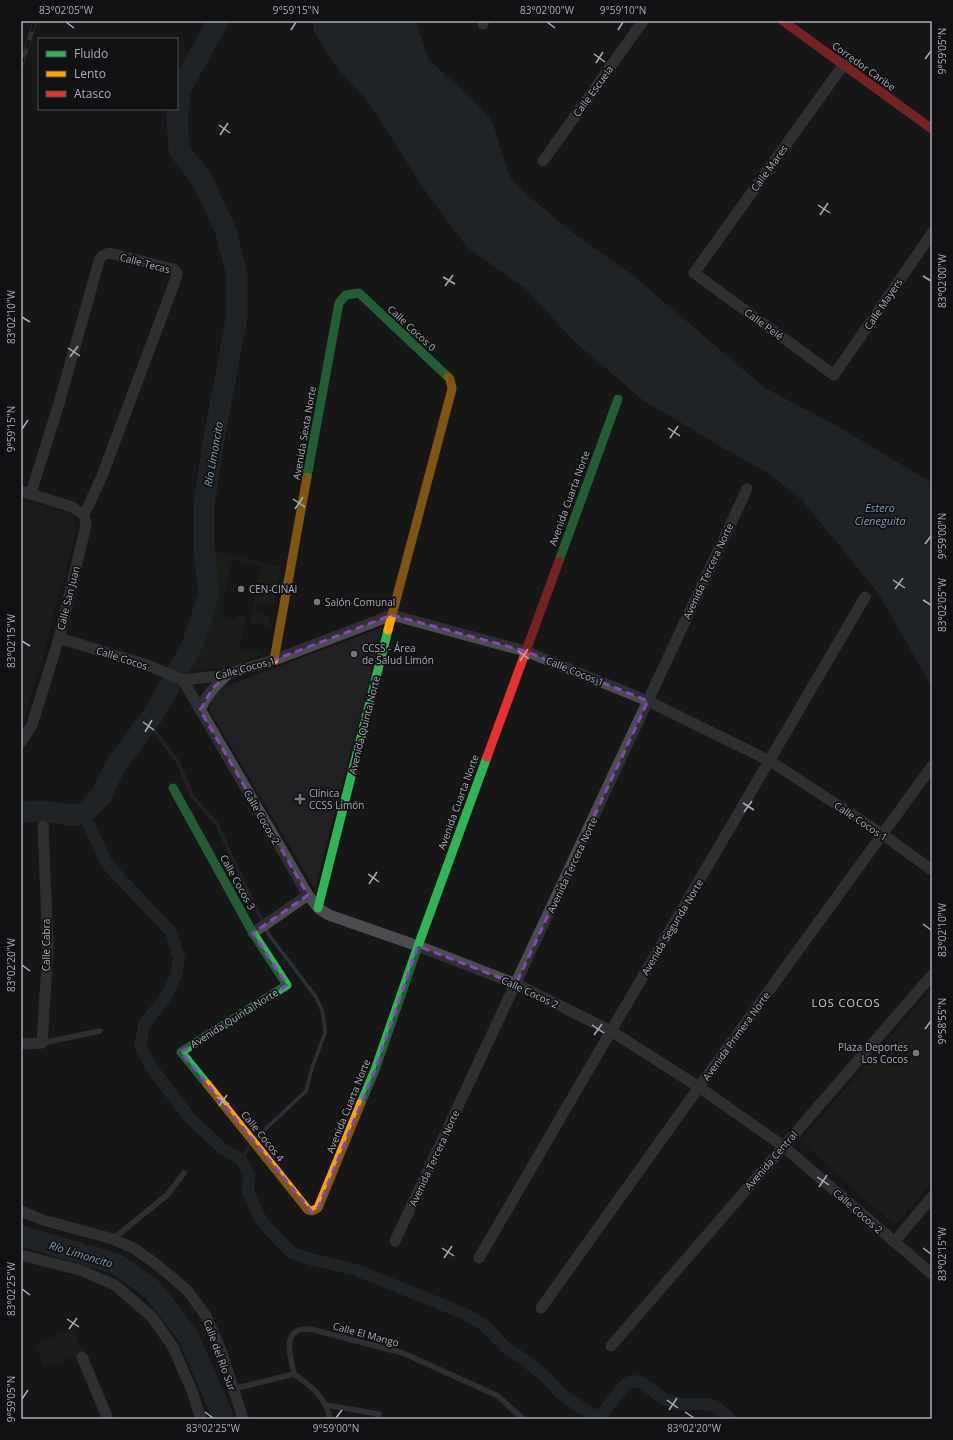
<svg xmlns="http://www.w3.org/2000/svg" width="953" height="1440" font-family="'Open Sans',sans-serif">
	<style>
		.built { fill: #212123 }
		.green { fill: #1d241e }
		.water { fill: #2a3239 }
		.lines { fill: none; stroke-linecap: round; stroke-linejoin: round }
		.stream { stroke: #2a3239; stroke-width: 3.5 }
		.canal { stroke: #2a3239; stroke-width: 12 }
		.river { stroke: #2a3239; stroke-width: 21 }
		.lane { stroke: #4b4c50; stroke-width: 5.5 }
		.street { stroke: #4b4c50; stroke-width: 11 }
		.fast { stroke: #30b455; stroke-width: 9 }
		.slow { stroke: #ff9f0a; stroke-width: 9 }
		.jam { stroke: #e5322d; stroke-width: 9 }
		.rail-casing { stroke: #4b4c4f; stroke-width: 4.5 }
		.rail { stroke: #111113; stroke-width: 3; stroke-dasharray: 9; stroke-linecap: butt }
		.marked { fill: none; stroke: #8446be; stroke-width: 3; stroke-dasharray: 8 5; stroke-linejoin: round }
		.ticks { fill: none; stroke: #a8adb8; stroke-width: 1.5 }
		.poi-dot { fill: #757880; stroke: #111113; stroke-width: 1.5 }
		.labels { text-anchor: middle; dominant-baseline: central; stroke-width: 3.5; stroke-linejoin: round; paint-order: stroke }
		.street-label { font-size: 10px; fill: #a8adb8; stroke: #111113 }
		.poi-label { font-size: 10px; fill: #a8adb8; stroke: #111113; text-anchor: start }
		.water-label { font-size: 11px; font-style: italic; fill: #7f9bb3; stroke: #111113 }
		.neighbourhood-label { font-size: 11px; letter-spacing: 1px; fill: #c9ccd4; stroke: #111113 }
		.neatline { fill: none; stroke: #a8adb8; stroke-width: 1.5 }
		.ticks-label { font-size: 10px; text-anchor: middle; fill: #a8adb8 }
	</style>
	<rect width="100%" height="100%" fill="#171717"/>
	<!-- built -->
	<g class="built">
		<polygon points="21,500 71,514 75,521 77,529 40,665 23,725 21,728"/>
		<polygon points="383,627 315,889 209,710 211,698 221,688"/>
	</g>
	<!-- green -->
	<g class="green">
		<polygon points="214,551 281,567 274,605 257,602 255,612 271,616 270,627 250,623 261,566 232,560 221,612 226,614 225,619 235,621 236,614 246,616 239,648 265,653 238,664 221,668 189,669 197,650 216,593"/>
		<polygon points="932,989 932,1182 895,1225 800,1141"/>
		<polygon points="74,1329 83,1353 44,1367 35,1344"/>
	</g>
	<!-- water -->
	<polygon class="water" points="313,21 416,21 428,59 472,99 492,121 509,176 526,194 573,233 631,274 765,388 837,426 932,483 932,685 929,682 879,594 802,500 768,473 725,449 643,400 575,342 526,289 467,247 428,195 369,103 333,63 314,31"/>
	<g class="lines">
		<!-- stream -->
		<g class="stream">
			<polyline points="148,721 179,764 192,796 217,824 234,862 269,935 316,997 323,1013 325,1033 312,1068 306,1091 256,1138"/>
			<polyline points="241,1159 251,1144"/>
		</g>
		<!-- canal -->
		<polyline class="canal" points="84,814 107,864 171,932 179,959 176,975 166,997 145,1023 140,1045 151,1067 190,1118 223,1149 241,1159 249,1174 248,1192 260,1218 272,1233 292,1253 314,1260 356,1270 465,1314 484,1325 505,1347 526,1361 548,1379 559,1392 580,1407 594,1415 601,1415 624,1386 631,1381 641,1382 664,1399 680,1404 704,1404 715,1406 730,1419"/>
		<!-- river -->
		<g class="river">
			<polyline points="21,812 40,811 71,815 84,814 101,796 115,766 153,715 191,648 209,594 204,548 204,504 213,444 237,316 237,274 225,229 201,178 179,150 177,118 180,90 218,21"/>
			<polyline points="21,1236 117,1264 153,1290 188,1336 224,1419"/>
		</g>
		<!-- lane -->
		<g class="lane">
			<polyline points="42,1043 100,1031"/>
			<polyline points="113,1239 167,1195 184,1173"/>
			<path d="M 294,1374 C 311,1386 326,1397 330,1419"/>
			<path d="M 233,1389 L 294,1374 C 292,1362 283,1338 297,1331 C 300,1329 307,1329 310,1329 L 403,1353 L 498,1396 L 523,1419"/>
			<polyline points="326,1405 379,1414 377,1419"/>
		</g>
		<!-- street -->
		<g class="street">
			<polyline points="483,24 484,21"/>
			<polyline points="844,64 694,273 834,375 932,233"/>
			<polyline points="543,161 643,21"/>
			<polyline points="21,491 72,507 84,515 86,525 59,638 32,725 21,742"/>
			<polyline points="31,493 60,400 99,261 102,256 109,253 173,269 177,273 176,278 102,476 84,515"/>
			<polyline points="59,638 147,665 183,680 218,676 274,660 392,615 525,651 648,701 770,761 882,834 932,870"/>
			<polyline points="183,680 308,895 318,908 329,915 418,946 516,984 611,1031 699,1087 783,1146 932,1274"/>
			<path d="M 200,710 C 206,695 215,686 227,675"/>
			<polyline points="253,933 308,895"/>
			<polyline points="21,1044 42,1043 48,948 43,826"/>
			<polyline points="21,1211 43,1220 113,1239 135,1249 156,1264 187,1290 206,1316 222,1353 243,1419"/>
			<polyline points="395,1241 747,489"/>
			<polyline points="894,1242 932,1197"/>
			<polyline points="21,1255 80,1270 115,1285 152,1317 173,1347 192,1391 201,1419"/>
			<polyline points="479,1258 611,1031 865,597"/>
			<polyline points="541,1308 699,1087 932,766"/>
			<polyline points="611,1346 932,975"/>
			<polyline points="82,1357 108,1419"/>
		</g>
		<!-- fast -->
		<g class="fast">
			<polyline points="307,477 339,303 346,295 359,293 448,377"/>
			<polyline points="559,561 618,399"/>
			<polyline points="173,788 253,933 287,985 181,1052 207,1084"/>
			<polyline points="318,908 388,630"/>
			<polyline points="361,1103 375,1070 418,946 487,757"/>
		</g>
		<!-- slow -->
		<g class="slow">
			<polyline points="388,630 452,389 450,379 448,377"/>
			<polyline points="274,660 307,477"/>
			<polyline points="207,1084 308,1210 312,1211 318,1208 361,1103"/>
		</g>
		<!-- jam -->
		<g class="jam">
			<polyline points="783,21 932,129"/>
			<polyline points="487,757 559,561"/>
		</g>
		<defs>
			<polyline id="rail" points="21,66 35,21"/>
		</defs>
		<!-- rail casing -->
		<use href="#rail" class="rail-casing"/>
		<!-- rail -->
		<use href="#rail" class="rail"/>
	</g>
	<!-- marked area -->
	<path d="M0 0H953V1440H0ZM 392,615 L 525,651 L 648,701 L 516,984 L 418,946 L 375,1070 L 318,1208 L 312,1212 L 181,1052 L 287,985 L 253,933 L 308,895 L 200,710 L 213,688 L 229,673 L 274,660 Z" fill="#171717" fill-opacity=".55" fill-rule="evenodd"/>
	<path class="marked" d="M 392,615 L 525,651 L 648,701 L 516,984 L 418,946 L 375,1070 L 318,1208 L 312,1212 L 181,1052 L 287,985 L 253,933 L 308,895 L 200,710 L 213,688 L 229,673 L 274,660 Z"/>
	<!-- ticks -->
	<path class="ticks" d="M 66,22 L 74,28M 547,22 L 555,28M 291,30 L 296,22M 618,30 L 623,22M 594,54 L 605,62M 925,59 L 931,51M 596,63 L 603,52M 219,125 L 230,133M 220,135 L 228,123M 818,205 L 830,213M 820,215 L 828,203M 923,276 L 931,281M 443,277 L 455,284M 445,286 L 453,275M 22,317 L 30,322M 68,348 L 80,356M 70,357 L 78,346M 668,428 L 680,436M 22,429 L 28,420M 670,438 L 678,426M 293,499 L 305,507M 295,509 L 303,497M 925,544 L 931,536M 893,580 L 905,588M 895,589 L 903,578M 923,600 L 931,605M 22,641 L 30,646M 518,651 L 529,659M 520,661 L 528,649M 143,722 L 154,730M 145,732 L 152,720M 743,803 L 754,810M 744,812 L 752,801M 368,874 L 379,882M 369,884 L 377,872M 923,924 L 931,930M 22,965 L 30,971M 592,1025 L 604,1033M 925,1029 L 931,1021M 594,1035 L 602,1024M 217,1097 L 229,1104M 219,1106 L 227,1095M 817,1177 L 829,1185M 819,1187 L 827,1175M 442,1248 L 454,1256M 923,1248 L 931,1254M 444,1258 L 452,1246M 22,1289 L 30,1295M 67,1319 L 79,1327M 69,1329 L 77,1318M 22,1399 L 28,1390M 667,1400 L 678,1408M 669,1410 L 677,1398M 205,1412 L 213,1418M 685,1412 L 694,1418M 336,1418 L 342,1410"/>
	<!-- markers -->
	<g class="poi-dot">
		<circle cx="241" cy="589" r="4"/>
		<circle cx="317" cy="602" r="4"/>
		<circle cx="354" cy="654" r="4"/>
		<path d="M298 793h4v4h4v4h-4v4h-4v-4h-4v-4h4z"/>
		<circle cx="916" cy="1053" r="4"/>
	</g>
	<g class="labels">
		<!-- street labels -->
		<g class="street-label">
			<text transform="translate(864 66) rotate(36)">Corredor Caribe</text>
			<text transform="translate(593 91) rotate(-54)">Calle Escuela</text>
			<text transform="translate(769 168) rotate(-54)">Calle Mares</text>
			<text transform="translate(145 263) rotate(15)">Calle Tecas</text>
			<text transform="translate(883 304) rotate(-56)">Calle Mayers</text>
			<text transform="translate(764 324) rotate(36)">Calle Pelé</text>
			<text transform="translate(412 328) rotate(43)">Calle Cocos 0</text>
			<text transform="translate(304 433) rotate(-80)">Avenida Sexta Norte</text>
			<text transform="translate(569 498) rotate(-70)">Avenida Cuarta Norte</text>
			<text transform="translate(708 571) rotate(-65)">Avenida Tercera Norte</text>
			<text transform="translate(68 598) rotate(-76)">Calle San Juan</text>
			<text transform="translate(122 658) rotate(18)">Calle Cocos</text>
			<text transform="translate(245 668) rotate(-15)">Calle Cocos 1</text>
			<text transform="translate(575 671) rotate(22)">Calle Cocos 1</text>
			<text transform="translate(364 725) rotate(-76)">Avenida Quinta Norte</text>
			<text transform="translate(458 802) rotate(-70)">Avenida Cuarta Norte</text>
			<text transform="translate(262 817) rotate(60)">Calle Cocos 2</text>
			<text transform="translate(861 821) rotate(34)">Calle Cocos 1</text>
			<text transform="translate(572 865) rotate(-65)">Avenida Tercera Norte</text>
			<text transform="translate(238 882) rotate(61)">Calle Cocos 3</text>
			<text transform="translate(672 927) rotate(-59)">Avenida Segunda Norte</text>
			<text transform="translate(46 945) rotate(-90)">Calle Cabra</text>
			<text transform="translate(530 992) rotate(25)">Calle Cocos 2</text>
			<text transform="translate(234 1018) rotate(-32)">Avenida Quinta Norte</text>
			<text transform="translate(736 1036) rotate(-54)">Avenida Primera Norte</text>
			<text transform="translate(348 1106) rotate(-68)">Avenida Cuarta Norte</text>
			<text transform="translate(263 1136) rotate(51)">Calle Cocos 4</text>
			<text transform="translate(434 1158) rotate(-65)">Avenida Tercera Norte</text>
			<text transform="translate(771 1160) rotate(-49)">Avenida Central</text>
			<text transform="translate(858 1211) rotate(41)">Calle Cocos 2</text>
			<text transform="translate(366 1334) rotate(15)">Calle El Mango</text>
			<text transform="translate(220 1355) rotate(70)">Calle del Río Sur</text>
		</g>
		<!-- poi labels -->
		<g class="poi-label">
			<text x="249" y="589">CEN-CINAI</text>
			<text x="325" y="602">Salón Comunal</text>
			<text x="362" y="648">CCSS - Área<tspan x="362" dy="12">de Salud Limón</tspan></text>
			<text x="309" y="793">Clínica<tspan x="309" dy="12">CCSS Limón</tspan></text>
			<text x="908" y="1047" text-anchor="end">Plaza Deportes<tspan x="908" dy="12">Los Cocos</tspan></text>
		</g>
		<!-- water labels -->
		<g class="water-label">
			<text transform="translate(213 454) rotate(-80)">Río Limoncito</text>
			<text x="880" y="507">Estero<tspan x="880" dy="13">Cieneguita</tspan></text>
			<text transform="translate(81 1254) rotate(17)">Río Limoncito</text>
		</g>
		<!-- neighbourhood labels -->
		<g class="neighbourhood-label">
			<text x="846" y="1002">LOS COCOS</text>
		</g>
	</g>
	<!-- border -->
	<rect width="953" height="1440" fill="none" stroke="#111113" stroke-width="44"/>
	<!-- legend -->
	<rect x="38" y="38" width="140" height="72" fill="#111113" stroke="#4d4f55"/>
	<rect x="46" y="51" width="20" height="6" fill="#30b455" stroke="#4d4f55"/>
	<text x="74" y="58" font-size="12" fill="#a8adb8">Fluido</text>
	<rect x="46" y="71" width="20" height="6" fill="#ff9f0a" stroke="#4d4f55"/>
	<text x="74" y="78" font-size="12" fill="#a8adb8">Lento</text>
	<rect x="46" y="91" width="20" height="6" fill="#e5322d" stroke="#4d4f55"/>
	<text x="74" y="98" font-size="12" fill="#a8adb8">Atasco</text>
	<rect x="22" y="22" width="909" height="1396" class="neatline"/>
	<g class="ticks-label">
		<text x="66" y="14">83°02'05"W</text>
		<text x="296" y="14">9°59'15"N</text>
		<text x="547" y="14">83°02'00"W</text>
		<text x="623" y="14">9°59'10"N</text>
		<text transform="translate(942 51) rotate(-90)" y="4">9°59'05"N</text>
		<text transform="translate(942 281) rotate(-90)" y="4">83°02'00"W</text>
		<text transform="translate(11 317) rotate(-90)" y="4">83°02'10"W</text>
		<text transform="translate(11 429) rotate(-90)" y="4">9°59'15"N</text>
		<text transform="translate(942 536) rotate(-90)" y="4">9°59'00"N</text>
		<text transform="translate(942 605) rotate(-90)" y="4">83°02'05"W</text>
		<text transform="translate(11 641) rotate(-90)" y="4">83°02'15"W</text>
		<text transform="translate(942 930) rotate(-90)" y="4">83°02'10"W</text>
		<text transform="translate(11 965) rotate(-90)" y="4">83°02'20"W</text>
		<text transform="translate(942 1021) rotate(-90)" y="4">9°58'55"N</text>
		<text transform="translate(942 1254) rotate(-90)" y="4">83°02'15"W</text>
		<text transform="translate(11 1289) rotate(-90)" y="4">83°02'25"W</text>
		<text transform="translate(11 1399) rotate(-90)" y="4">9°59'05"N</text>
		<text x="213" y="1432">83°02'25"W</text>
		<text x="336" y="1432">9°59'00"N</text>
		<text x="694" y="1432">83°02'20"W</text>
	</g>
</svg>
